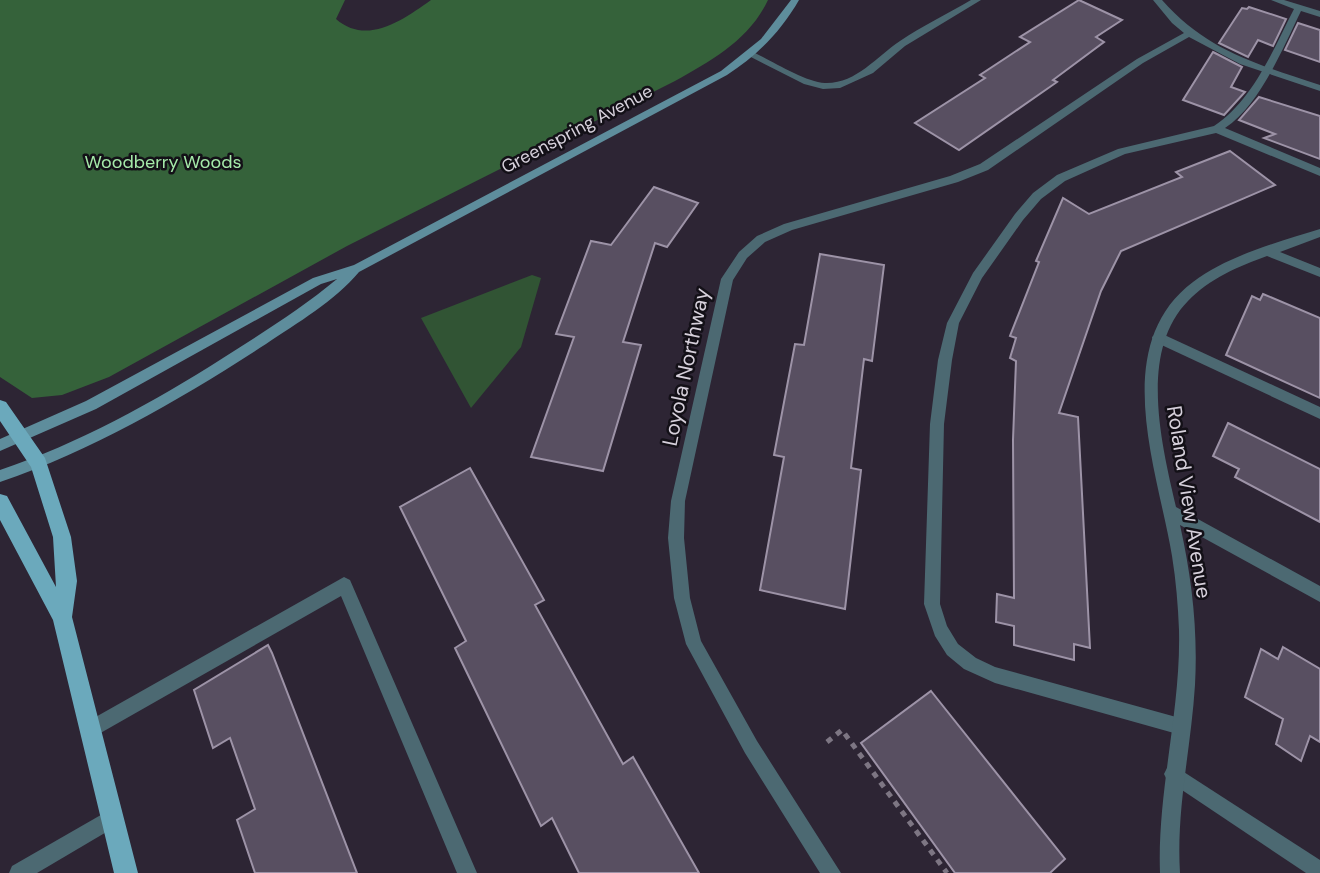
<svg xmlns="http://www.w3.org/2000/svg" width="1320" height="873" font-family="'DM Sans',sans-serif">
	<style>
		.green { fill: #315434 }
		.forest { fill: #35623a }
		.building { fill: #584f61; stroke: #9d93a7; stroke-width: 2 }
		.lines { fill: none; stroke-linecap: round; stroke-linejoin: round }
		.path { stroke: #7d7683; stroke-width: 5; stroke-dasharray: 6 6; stroke-linecap: butt }
		.lane { fill: #4c6972; fill-rule: evenodd }
		.street { fill: #4c6972; fill-rule: evenodd }
		.secondary { fill: #5e8d9c; fill-rule: evenodd }
		.primary { fill: #6ba9bc; fill-rule: evenodd }
		.labels { text-anchor: middle; dominant-baseline: central; stroke-width: 5; stroke-linejoin: round; paint-order: stroke }
		.far-street-label { font-size: 18px; fill: #d6d0db; stroke: #131017 }
		.far-park-label { font-size: 18px; fill: #a5eaa9; stroke: #131017 }
		.street-label { font-size: 21px; fill: #d6d0db; stroke: #131017 }
	</style>
	<rect width="100%" height="100%" fill="#2d2534"/>
	<!-- green -->
	<polygon class="green" points="532,275 541,278 521,347 471,408 421,318"/>
	<!-- forest -->
	<path class="forest" d="M 0,0 L 345,0 L 336,19 C 367,46 403,20 431,0 L 768,0 C 749,40 712,60 675,81 L 347,246 L 109,377 L 62,395 L 32,398 L 0,377 Z"/>
	<!-- building -->
	<g class="building">
		<polygon points="1079,0 1122,20 1096,37 1104,42 1053,80 1057,82 959,150 915,123 985,78 980,75 1030,42 1020,37"/>
		<polygon points="1249,7 1286,19 1273,46 1258,40 1248,57 1219,43 1242,8 1247,9"/>
		<polygon points="1298,23 1320,30 1320,62 1285,50"/>
		<polygon points="1213,52 1242,67 1231,87 1245,92 1224,115 1183,100"/>
		<polygon points="1259,97 1320,116 1320,159 1264,138 1275,134 1239,120"/>
		<polygon points="1230,151 1275,185 1121,251 1101,291 1059,413 1078,417 1090,648 1074,644 1074,660 1014,645 1014,626 996,622 997,594 1014,598 1013,440 1016,361 1010,358 1016,338 1010,336 1039,262 1036,261 1063,198 1089,214 1182,177 1176,172"/>
		<polygon points="654,187 698,203 667,247 655,243 623,342 641,345 603,471 531,457 574,337 556,334 591,241 611,245"/>
		<polygon points="820,254 884,265 872,361 864,359 851,468 861,470 845,609 760,590 784,457 774,455 795,344 804,345"/>
		<polygon points="1263,294 1320,318 1320,398 1226,355 1252,296 1260,300"/>
		<polygon points="1228,423 1320,469 1320,522 1235,477 1239,469 1213,456"/>
		<polygon points="470,468 544,600 535,605 623,764 633,757 699,873 579,873 552,818 541,826 455,648 466,641 400,507"/>
		<polygon points="268,645 272,653 357,873 255,873 237,820 255,809 230,738 213,748 194,690"/>
		<polygon points="1283,647 1320,669 1320,742 1310,736 1301,761 1276,744 1283,719 1245,697 1261,649 1278,659"/>
		<polygon points="931,691 1065,859 1050,873 955,873 861,743"/>
	</g>
	<g class="lines">
		<!-- path -->
		<polyline class="path" points="827,742 842,730 947,873"/>
		<!-- lane -->
		<g class="lane">
			<path d="M 1271,0 L 1284,0 L 1320,11 L 1320,17 L 1301,11 C 1283,48 1260,105 1225,128 L 1320,168 L 1320,176 L 1216,133 L 1125,154 L 1065,181 L 1041,199 L 1023,220 L 982,278 L 959,323 L 952,360 L 944,424 L 940,604 L 947,626 L 958,644 L 976,658 L 995,667 L 1187,720 L 1190,726 L 1187,732 L 1181,735 L 995,683 L 964,669 L 947,655 L 935,636 L 924,604 L 930,424 L 938,360 L 947,323 L 973,273 L 1015,214 L 1033,193 L 1057,175 L 1118,149 L 1214,126 C 1253,100 1273,50 1294,9 Z"/>
			<polygon points="1158,332 1320,407 1320,419 1153,341 1152,337"/>
			<polygon points="344,577 350,580 477,873 457,873 341,596 97,735 91,738 85,735 82,729 85,723"/>
			<polygon points="1173,765 1320,860 1320,873 1306,873 1167,780 1164,774 1167,768"/>
			<polygon points="113,808 120,810 122,817 120,824 37,873 9,873 12,866"/>
		</g>
		<!-- street -->
		<g class="street">
			<path d="M 971,0 L 981,0 L 905,46 L 873,73 L 840,88 L 823,89 L 804,84 L 747,55 L 755,53 C 774,62 805,82 825,83 C 856,84 876,57 900,41 C 922,26 947,14 971,0 Z"/>
			<path d="M 1153,0 L 1162,0 C 1207,51 1257,64 1320,85 L 1320,91 L 1240,64 L 1189,37 L 1143,63 L 988,170 L 958,182 L 792,230 L 765,242 L 747,258 L 733,280 L 685,501 L 684,538 L 690,598 L 701,641 L 757,741 L 841,873 L 820,873 L 745,753 L 686,644 L 674,598 L 668,538 L 671,501 L 721,279 L 739,252 L 757,236 L 784,224 L 950,176 L 980,164 L 1137,59 L 1184,33 L 1172,23 Z"/>
			<path d="M 1320,229 L 1320,237 L 1280,252 L 1320,268 L 1320,277 L 1267,256 C 1239,266 1209,279 1188,301 C 1138,352 1162,446 1176,507 L 1320,586 L 1320,602 L 1180,525 C 1192,578 1198,631 1195,685 C 1191,749 1176,809 1180,873 L 1160,873 C 1157,791 1181,712 1179,630 C 1178,605 1176,581 1172,556 C 1158,471 1108,346 1193,282 C 1229,255 1278,242 1320,229 Z"/>
		</g>
		<!-- secondary -->
		<path class="secondary" d="M 791,0 L 799,0 C 781,31 758,55 727,75 L 359,272 C 335,301 297,323 266,344 C 181,399 96,449 0,482 L 0,470 C 80,443 152,403 223,358 C 262,333 301,309 337,279 L 321,284 L 96,409 L 0,451 L 0,439 L 86,401 L 313,278 L 354,265 L 721,71 L 761,39 Z"/>
		<!-- primary -->
		<polygon class="primary" points="0,400 6,402 45,458 71,537 77,581 72,617 138,873 114,873 53,620 0,520 0,494 7,496 56,587 53,537 31,467 0,421"/>
	</g>
	<g class="labels">
		<!-- far-street labels -->
		<g class="far-street-label">
			<text transform="translate(577 129) rotate(-28)">Greenspring Avenue</text>
		</g>
		<!-- far-park labels -->
		<g class="far-park-label">
			<text x="163" y="162">Woodberry Woods</text>
		</g>
		<!-- street labels -->
		<g class="street-label">
			<text transform="translate(686 367) rotate(-78)">Loyola Northway</text>
			<text transform="translate(1189 502) rotate(81)">Roland View Avenue</text>
		</g>
	</g>
</svg>
